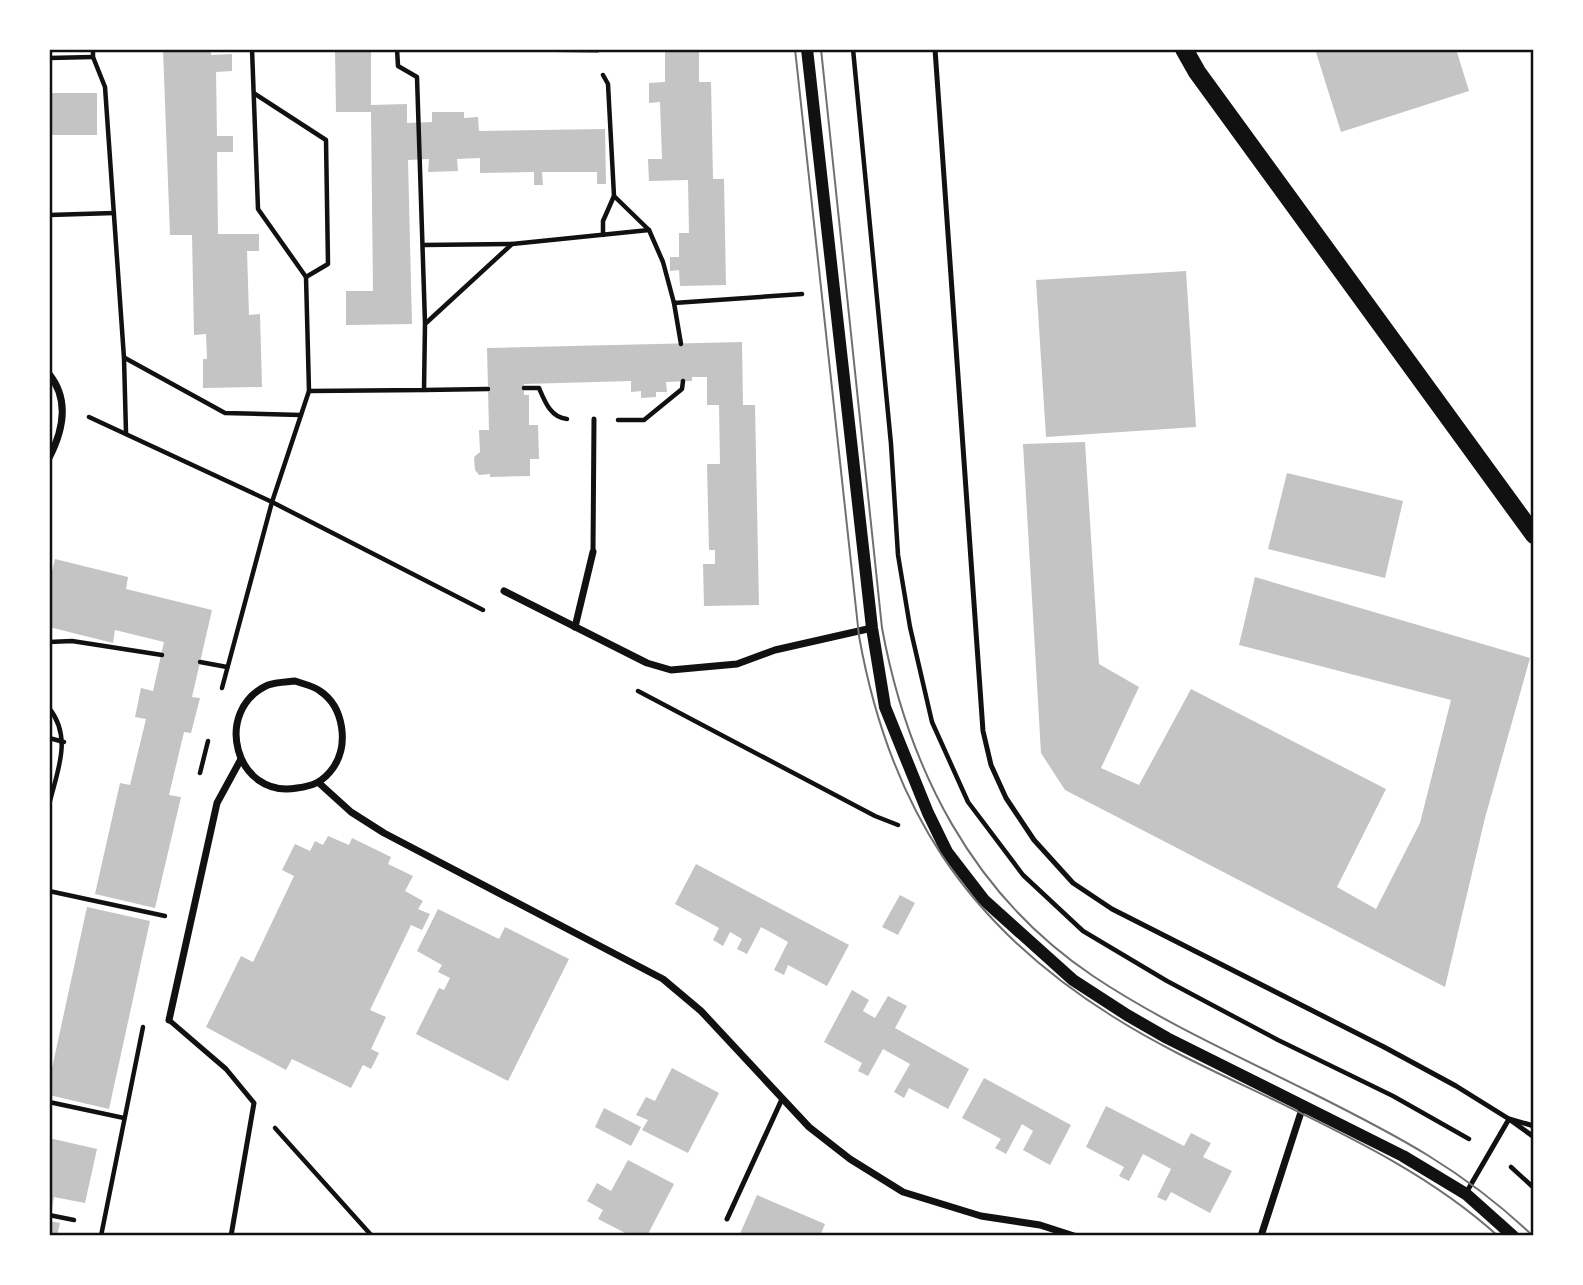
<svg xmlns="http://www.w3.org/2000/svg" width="1583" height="1285" font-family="Rubik,sans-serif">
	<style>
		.building { fill: #c4c4c4 }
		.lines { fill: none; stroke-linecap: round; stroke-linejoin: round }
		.path { stroke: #111; stroke-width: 4.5 }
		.service { stroke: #111; stroke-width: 5 }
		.minor { stroke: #111; stroke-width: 7 }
		.tertiary { stroke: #111; stroke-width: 12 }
		.primary { stroke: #111; stroke-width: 18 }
		.tram { stroke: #707070; stroke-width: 2 }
		.neatline { fill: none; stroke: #111; stroke-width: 2.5 }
	</style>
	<rect width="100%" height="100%" fill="#fff"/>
	<!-- building -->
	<g class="building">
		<polygon points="163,49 211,49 211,55 232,54 232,71 216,72 217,136 233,136 233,152 217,152 218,234 259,234 259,251 247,251 249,315 260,314 262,387 203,388 203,359 207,359 206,334 194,335 192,235 170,235"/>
		<polygon points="335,49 371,49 371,105 407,104 407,123 432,122 432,112 464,112 464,118 478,117 479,131 605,129 606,184 597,184 597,172 542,172 543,185 534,185 534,172 480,173 480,158 457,159 458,171 428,172 429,159 408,160 412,324 346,325 346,291 373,291 371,112 336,112"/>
		<polygon points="665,49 699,49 699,82 711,82 713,179 724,179 726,285 680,286 679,270 670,271 670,257 679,257 679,233 689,233 688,180 649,181 648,159 662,159 660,102 649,103 649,83 665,82"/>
		<polygon points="1315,49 1456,49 1469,91 1341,132"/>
		<rect x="49" y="93" width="48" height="42"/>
		<polygon points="1186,271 1196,427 1046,437 1036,280"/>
		<polygon points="742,342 743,405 755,405 759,605 704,606 703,564 715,564 715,550 709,550 707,464 720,464 719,405 707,405 707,377 692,377 692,381 666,382 667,392 656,392 656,397 641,398 641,391 631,392 631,381 524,384 524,395 529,395 529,425 538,425 539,459 530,459 530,476 490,477 490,474 479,475 475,470 474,457 480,452 479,430 489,430 487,348"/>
		<polygon points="1085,442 1099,664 1139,687 1101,768 1139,785 1191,689 1386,789 1337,887 1376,909 1420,823 1451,700 1239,645 1255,577 1530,658 1485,818 1445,987 1065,790 1041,753 1023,444"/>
		<polygon points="1287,473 1403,501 1385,578 1268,549"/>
		<polygon points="55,559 128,577 126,589 212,610 192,697 200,698 191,733 184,732 169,795 181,797 155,908 95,894 120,783 130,785 146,719 135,717 141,688 153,691 164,642 115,630 113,643 49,627 49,584"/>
		<polygon points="328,836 349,845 352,838 391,857 388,864 413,876 405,891 423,901 418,909 430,914 422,930 411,925 370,1010 386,1017 371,1049 379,1053 371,1069 363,1065 351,1088 292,1059 286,1070 206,1027 241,956 253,962 294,876 282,870 295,844 310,851 315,841 323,845"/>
		<polygon points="696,864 849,945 827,986 788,965 784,975 774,970 788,942 761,927 747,954 737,949 742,939 730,932 723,946 713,940 719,928 675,904"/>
		<polygon points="900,895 915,903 898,935 882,927"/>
		<polygon points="87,907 150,921 109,1109 49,1095 49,1082"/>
		<polygon points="438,909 499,939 505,927 569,959 508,1081 416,1034 439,988 444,990 450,978 438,972 442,965 417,951"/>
		<polygon points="852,990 869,1000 863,1011 875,1018 888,996 907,1006 895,1028 969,1069 948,1109 909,1088 904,1098 894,1092 910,1064 883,1049 868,1076 858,1071 862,1063 824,1042"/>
		<polygon points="672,1068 719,1093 688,1153 642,1130 648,1120 636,1115 646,1097 655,1101"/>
		<polygon points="984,1078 1071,1125 1050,1165 1023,1150 1033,1131 1022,1124 1006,1154 995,1148 1001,1139 962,1118"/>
		<polygon points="1106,1106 1184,1146 1191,1133 1211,1143 1203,1157 1232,1171 1210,1213 1171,1192 1166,1201 1157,1197 1171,1169 1143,1154 1129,1181 1119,1176 1124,1167 1086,1147"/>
		<polygon points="604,1108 641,1127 631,1146 595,1127"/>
		<polygon points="49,1138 97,1149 85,1203 54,1197 52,1208 49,1207"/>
		<polygon points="628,1160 674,1184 647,1236 631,1236 598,1219 603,1210 587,1201 597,1183 611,1191"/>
		<polygon points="757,1195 825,1224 820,1236 739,1236"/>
		<polygon points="49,1221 60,1223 57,1236 49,1236"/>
	</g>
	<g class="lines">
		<!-- path -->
		<g class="path">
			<polyline points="93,49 93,57 105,87 124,358 126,433"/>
			<polyline points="397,49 398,66 417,77 425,323"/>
			<polyline points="853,49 891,444 898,555 910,627 932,722 968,802 1023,875 1083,931 1167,981 1278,1040 1393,1096 1469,1139"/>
			<polyline points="49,58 93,57"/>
			<polyline points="603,75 608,84 614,196 649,230 663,262 674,303 802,294"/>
			<polyline points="255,94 326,140 328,264 306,277"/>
			<polyline points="49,215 114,213"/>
			<polyline points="603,235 603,221 614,196"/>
			<polyline points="423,245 512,244"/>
			<polyline points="674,303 681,344"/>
			<polyline points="125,358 225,413 301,415"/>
			<path d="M 524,388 L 539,388 C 545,402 551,418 567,419"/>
			<polyline points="424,390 488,389"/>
			<polyline points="309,391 424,390 425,324 512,244 649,230"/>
			<polyline points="89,417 272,502 483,610"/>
			<polyline points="618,420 644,420 682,389 683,381"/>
			<polyline points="49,642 72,641 162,655"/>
			<polyline points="200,662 227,667"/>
			<polyline points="222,688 272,502 309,391 306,277 258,209 252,49"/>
			<polyline points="638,691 875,816 898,825"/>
			<path d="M 49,708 C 73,738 57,771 49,805"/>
			<polyline points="49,738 64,742"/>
			<polyline points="200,773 208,741"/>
			<polyline points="49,891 165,916"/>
			<polyline points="49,1102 124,1118"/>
			<polyline points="275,1128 372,1236"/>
			<polyline points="1511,1167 1534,1188"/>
			<polyline points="49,1215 74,1220"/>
			<polyline points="101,1236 143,1027"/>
		</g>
		<!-- service -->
		<g class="service">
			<polyline points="498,49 598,50"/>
			<polyline points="935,49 983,731 991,765 1006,798 1034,840 1073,883 1112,909 1384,1047 1456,1086 1509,1119 1534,1126"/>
			<polyline points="593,552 594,419"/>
			<polyline points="169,1020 226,1069 254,1103 231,1236"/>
			<polyline points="1466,1193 1509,1119 1534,1137"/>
			<polyline points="727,1219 782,1099"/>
		</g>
		<!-- minor -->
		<g class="minor">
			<path d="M 49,374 C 70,400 63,431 49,458"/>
			<polyline points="504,591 647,663 671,670 737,664 775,650 872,628"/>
			<polyline points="575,627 593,552"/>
			<path d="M 295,681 C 303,684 314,686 320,691 C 344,707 349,745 333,768 C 323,782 313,786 297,788 C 235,799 212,710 268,685 C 276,682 287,682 295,681 Z"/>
			<polyline points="319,783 351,812 384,833 663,979 701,1011 809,1127 850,1159 903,1192 981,1216 1040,1225 1074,1236"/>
			<polyline points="169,1020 217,803 241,759"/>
			<polyline points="1261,1236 1303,1106"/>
		</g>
		<!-- tertiary -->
		<polyline class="tertiary" points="807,49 872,628 885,707 928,813 947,852 984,900 1073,980 1127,1015 1167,1038 1403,1156 1466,1194 1513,1236"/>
		<!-- primary -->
		<polyline class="primary" points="1184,49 1197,72 1534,535"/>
		<!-- tram -->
		<g class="tram">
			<path d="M 795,49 L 859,636 C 889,805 965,924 1112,1016 C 1162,1048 1218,1073 1272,1099 C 1352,1138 1432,1176 1498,1236"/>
			<path d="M 821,49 L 882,628 C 908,768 972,895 1093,976 C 1162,1022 1238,1056 1312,1093 C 1396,1135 1464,1170 1533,1236"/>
		</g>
	</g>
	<!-- border -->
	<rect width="1583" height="1285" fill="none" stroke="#ffffff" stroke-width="102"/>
	<rect x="51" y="51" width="1481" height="1183" class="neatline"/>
</svg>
